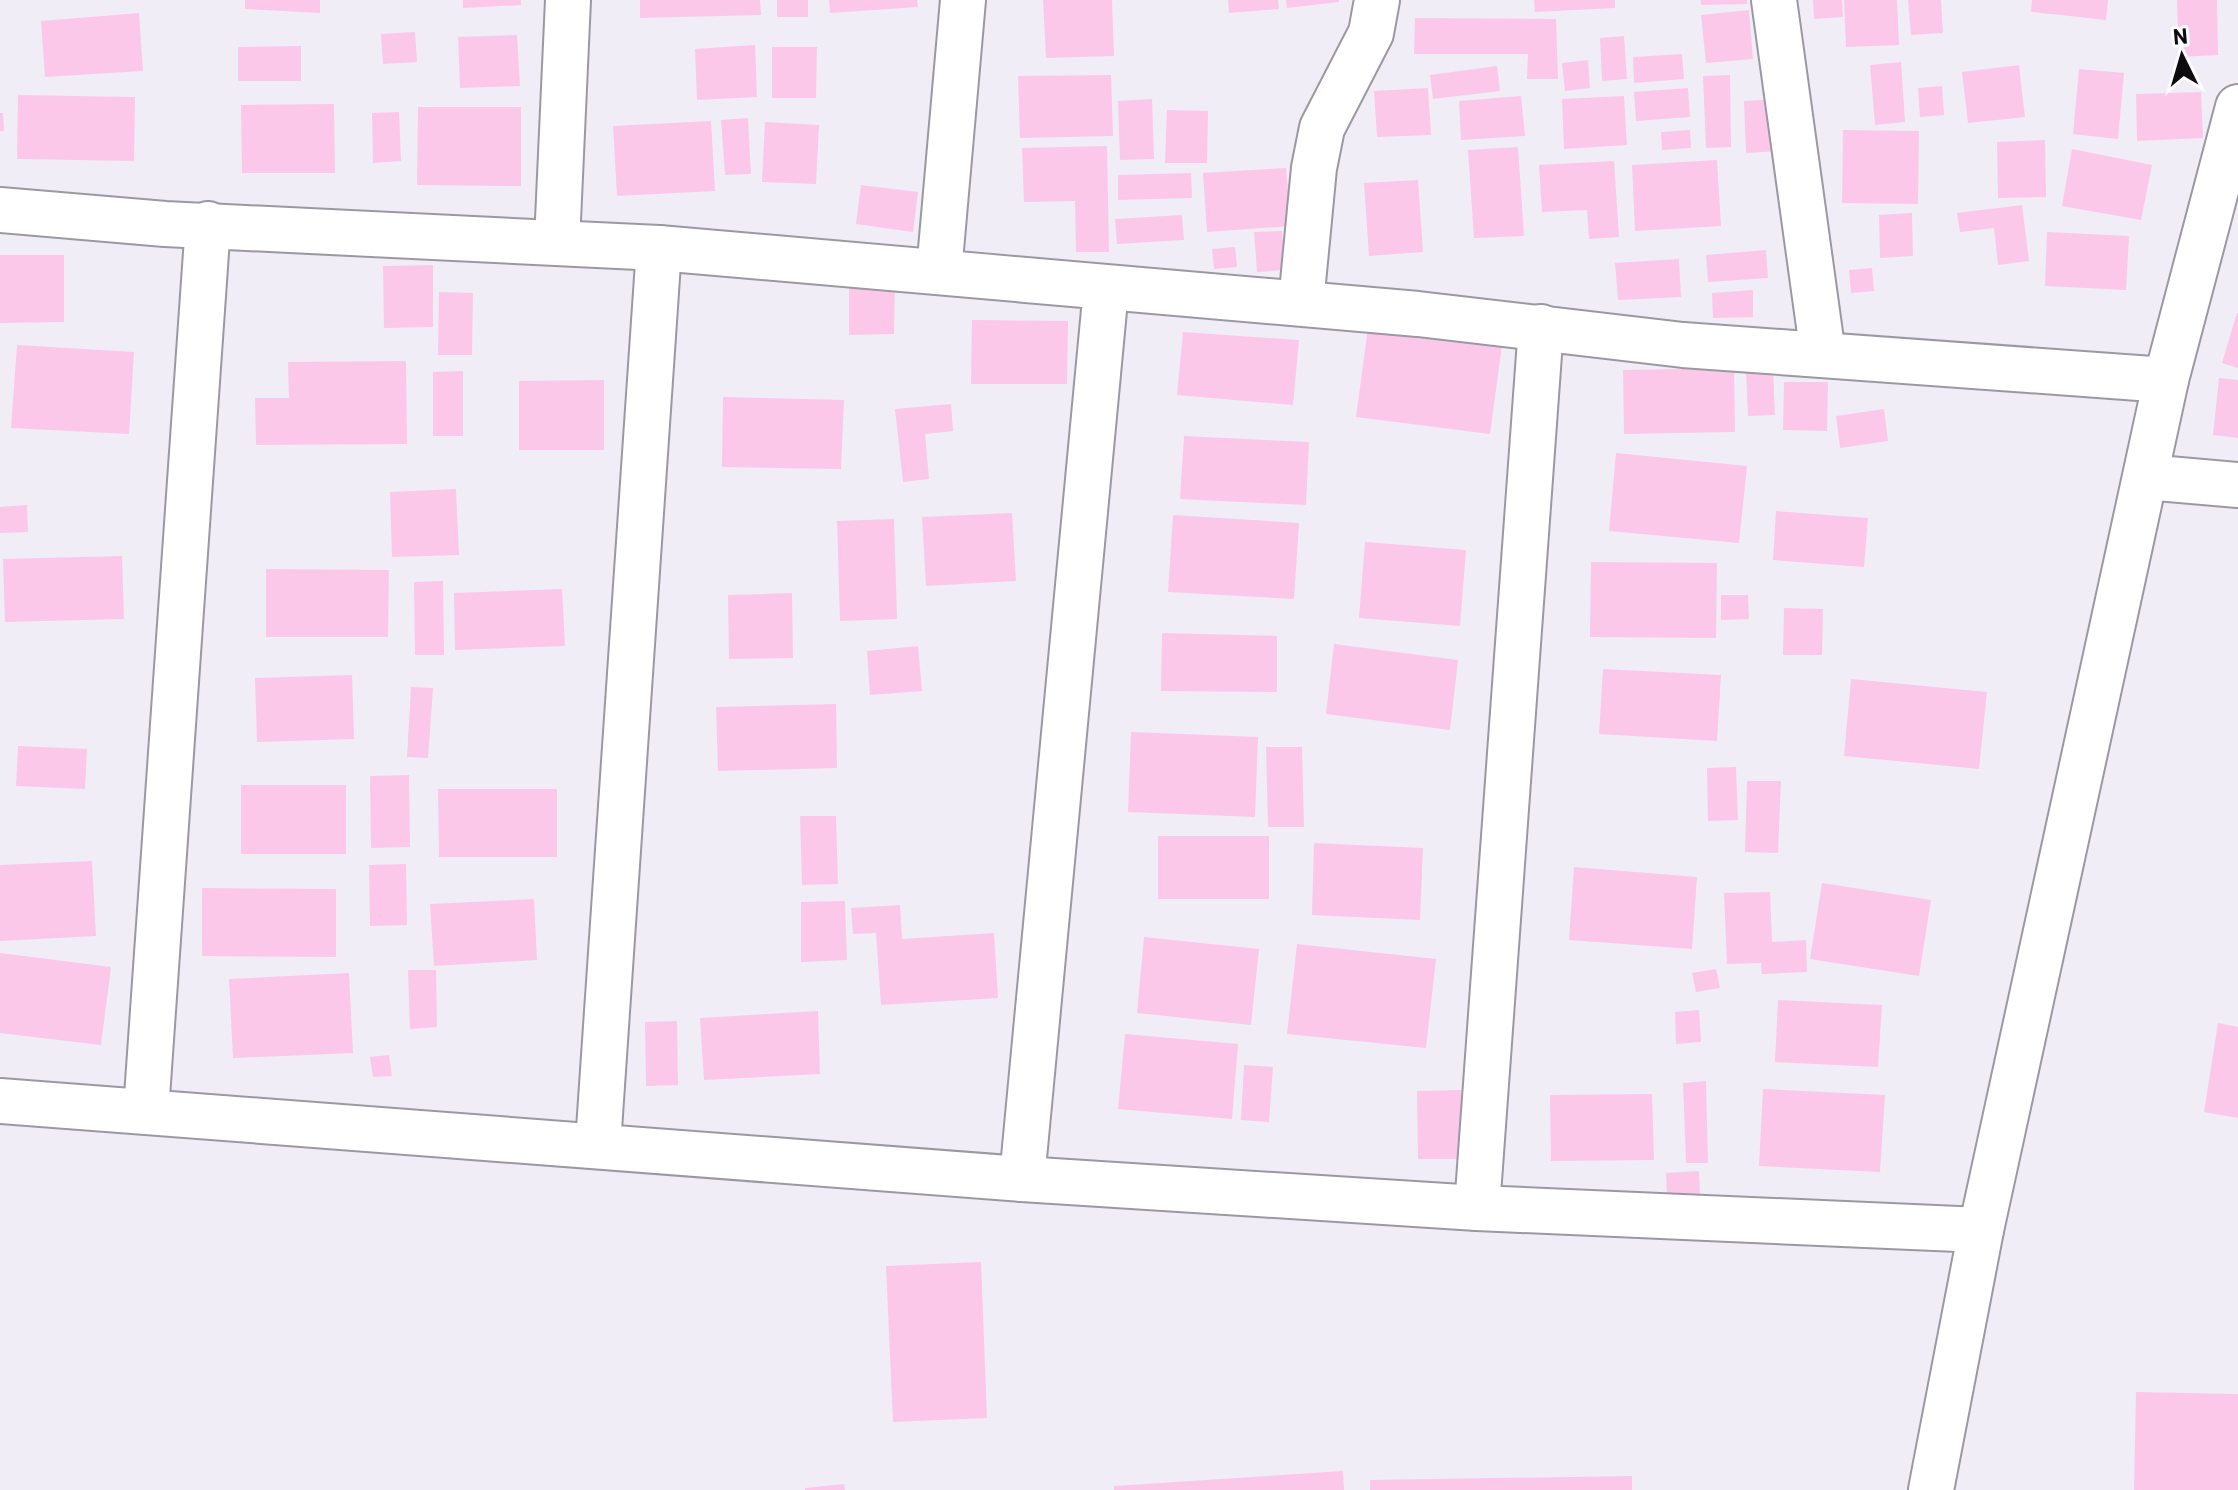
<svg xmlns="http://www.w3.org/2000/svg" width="2238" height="1490" font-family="Barlow,sans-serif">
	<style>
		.building { fill: #fbc8e9 }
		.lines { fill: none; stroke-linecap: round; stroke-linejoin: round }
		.minor-casing { stroke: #9c98a1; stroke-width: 48 }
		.minor { stroke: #fff; stroke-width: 44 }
	</style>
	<rect width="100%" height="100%" fill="#f1edf6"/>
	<!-- building -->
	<g class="building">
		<polygon points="245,0 320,0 320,13 245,9"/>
		<polygon points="463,0 521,0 521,5 463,8"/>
		<polygon points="640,0 760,0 761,15 640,18"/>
		<rect x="777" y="0" width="31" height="17"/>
		<polygon points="829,0 917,0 918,7 830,13"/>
		<polygon points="1043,0 1112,0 1114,56 1046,58"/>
		<polygon points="1228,0 1278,0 1279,9 1229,13"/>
		<polygon points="1286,0 1339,0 1339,2 1287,8"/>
		<polygon points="1534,0 1615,0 1615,8 1535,12"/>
		<polygon points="1701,0 1747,0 1747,4 1701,5"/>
		<polygon points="1813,0 1842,0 1843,17 1814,19"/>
		<polygon points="1844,0 1897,0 1899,45 1846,47"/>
		<polygon points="1908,0 1941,0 1943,33 1911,35"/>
		<polygon points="2032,0 2108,0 2106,20 2031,12"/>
		<polygon points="2177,0 2217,0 2218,55 2179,57"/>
		<polygon points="1749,10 1753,59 1706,63 1701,15"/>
		<polygon points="139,13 143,71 45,77 41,21"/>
		<polygon points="1415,18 1556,19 1558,79 1527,79 1528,54 1414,54"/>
		<polygon points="415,32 417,62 383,64 381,34"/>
		<polygon points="517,35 520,86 460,88 458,37"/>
		<polygon points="1624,36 1627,79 1602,81 1600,38"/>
		<polygon points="755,45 757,97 697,100 695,49"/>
		<polygon points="301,46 301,81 238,81 238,47"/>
		<polygon points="772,47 817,47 816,98 772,98"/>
		<polygon points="1682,54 1684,79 1634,83 1633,57"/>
		<polygon points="1588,60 1590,88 1565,91 1562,63"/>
		<polygon points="1901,62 1905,122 1875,125 1870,65"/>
		<polygon points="2019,65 2025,117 1968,123 1962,72"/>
		<polygon points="1497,66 1500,91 1433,99 1430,75"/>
		<polygon points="2079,69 2124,73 2118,139 2073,134"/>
		<polygon points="1111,75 1113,136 1020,138 1018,76"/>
		<polygon points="1730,75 1731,147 1706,148 1703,76"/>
		<polygon points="1942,86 1944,115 1920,117 1918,88"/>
		<polygon points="1428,88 1431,135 1377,137 1374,91"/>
		<polygon points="1688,88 1690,117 1636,121 1634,92"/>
		<polygon points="2201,92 2203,138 2137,141 2136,94"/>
		<polygon points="18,95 135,97 134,161 17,159"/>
		<polygon points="1521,96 1525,136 1461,140 1459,101"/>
		<polygon points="1624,96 1627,145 1564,149 1562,99"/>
		<polygon points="1152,99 1154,159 1120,160 1118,101"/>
		<polygon points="1777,99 1780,151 1746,153 1744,101"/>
		<polygon points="334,104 335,173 242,173 241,105"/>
		<polygon points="418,107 521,107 521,186 417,185"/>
		<polygon points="1167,110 1208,111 1207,163 1165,163"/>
		<polygon points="399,112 401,161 373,163 372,113"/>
		<polygon points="0,113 3,113 4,131 0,131"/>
		<polygon points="748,118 751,174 725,175 721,120"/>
		<polygon points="711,121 715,191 617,196 613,126"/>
		<polygon points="765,122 819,125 816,184 762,182"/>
		<polygon points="1690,130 1691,148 1662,150 1661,132"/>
		<polygon points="1843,130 1919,131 1918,204 1842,203"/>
		<polygon points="2045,140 2046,197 1998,198 1997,142"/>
		<polygon points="1107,146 1109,252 1076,252 1075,201 1024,202 1022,148"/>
		<polygon points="1518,147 1524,236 1474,238 1468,150"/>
		<polygon points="2072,149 2152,165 2141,220 2062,206"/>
		<polygon points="1717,160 1721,226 1635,231 1632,165"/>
		<polygon points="1614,161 1619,237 1589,239 1587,210 1542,212 1539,165"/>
		<polygon points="1286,168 1291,226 1207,232 1203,173"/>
		<polygon points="1191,173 1192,198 1118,200 1118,175"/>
		<polygon points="1418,180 1423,252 1369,256 1364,183"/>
		<polygon points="861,185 918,192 913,232 856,224"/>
		<polygon points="2022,205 2029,261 1998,265 1994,228 1960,232 1957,213"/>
		<polygon points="1912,213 1913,256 1880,258 1879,215"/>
		<polygon points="1182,215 1184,240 1117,244 1115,219"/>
		<polygon points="1282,231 1285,270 1257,272 1254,232"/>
		<polygon points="2047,232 2129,236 2126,290 2045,286"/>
		<polygon points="1235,247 1237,267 1214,269 1212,249"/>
		<polygon points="1766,250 1768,278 1708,282 1706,255"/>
		<polygon points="0,255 64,255 64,322 0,323"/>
		<polygon points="1679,259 1681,297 1618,300 1615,263"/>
		<polygon points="433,265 433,327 384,328 383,266"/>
		<polygon points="1872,268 1874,291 1851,293 1849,270"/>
		<polygon points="849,277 895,278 894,334 849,335"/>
		<polygon points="1753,290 1753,317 1713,318 1712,293"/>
		<polygon points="439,292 473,293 472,355 438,355"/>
		<polygon points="2237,313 2238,313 2238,368 2222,363"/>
		<polygon points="972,320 1068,321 1067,384 971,384"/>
		<polygon points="1368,328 1502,345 1490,434 1356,417"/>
		<polygon points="1183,332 1299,340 1293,405 1177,395"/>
		<polygon points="17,345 134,352 129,434 11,428"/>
		<polygon points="406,361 407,444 256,445 255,398 289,398 288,362"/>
		<polygon points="1734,368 1735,432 1624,434 1623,370"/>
		<polygon points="1773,369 1775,415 1748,416 1746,370"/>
		<polygon points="463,371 463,436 433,436 433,372"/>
		<polygon points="2219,378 2238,380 2238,438 2213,435"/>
		<polygon points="604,380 604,450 519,450 519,381"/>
		<polygon points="1784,382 1828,382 1827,431 1783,430"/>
		<polygon points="723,397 844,400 841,469 722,467"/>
		<polygon points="951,404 953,431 925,434 929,479 903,482 895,409"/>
		<polygon points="1884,409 1888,441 1840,448 1836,416"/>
		<polygon points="1184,436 1309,442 1306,505 1180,499"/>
		<polygon points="1616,453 1747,466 1739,543 1609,531"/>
		<polygon points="456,489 459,555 392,557 390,492"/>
		<polygon points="27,505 28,532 0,533 0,507"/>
		<polygon points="1776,511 1868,518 1864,567 1773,560"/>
		<polygon points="1012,513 1016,581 926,586 922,517"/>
		<polygon points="1173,515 1299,523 1294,599 1168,592"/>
		<polygon points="894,519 897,619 840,621 837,521"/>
		<polygon points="1365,542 1466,550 1460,626 1359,618"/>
		<polygon points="122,556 124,619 5,622 3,559"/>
		<polygon points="1591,562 1717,563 1716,638 1590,637"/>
		<polygon points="266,569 389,570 388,637 266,637"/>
		<polygon points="443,581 444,655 415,655 414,582"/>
		<polygon points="562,589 565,646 455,650 454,593"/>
		<polygon points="792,593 793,658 729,659 728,595"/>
		<polygon points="1721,595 1748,595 1749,619 1721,620"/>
		<polygon points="1784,608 1823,609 1822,655 1783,655"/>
		<polygon points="1162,633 1277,636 1277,692 1161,691"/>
		<polygon points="1334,644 1458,660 1450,730 1326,714"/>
		<polygon points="918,646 922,691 870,695 867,651"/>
		<polygon points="1603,669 1721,675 1717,741 1599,734"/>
		<polygon points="352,675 354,739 257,742 255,678"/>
		<polygon points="1851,679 1987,692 1979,769 1844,756"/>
		<polygon points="411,687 433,688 428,758 407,757"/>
		<polygon points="836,704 837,768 718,771 716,707"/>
		<polygon points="1131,732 1258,737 1255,817 1128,812"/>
		<polygon points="18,746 87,749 85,789 16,786"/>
		<polygon points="1266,747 1302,747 1304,827 1268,827"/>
		<polygon points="1736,767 1738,820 1708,821 1707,768"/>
		<polygon points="409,775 410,847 371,848 370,776"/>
		<polygon points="1747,781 1781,781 1778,853 1745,852"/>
		<rect x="241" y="785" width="105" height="69"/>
		<polygon points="438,789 557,789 557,857 439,857"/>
		<polygon points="800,816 836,816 838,884 802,885"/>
		<rect x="1158" y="836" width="111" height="63"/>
		<polygon points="1314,843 1423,848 1420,920 1312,915"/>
		<polygon points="92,861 96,936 0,941 0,865"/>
		<polygon points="406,864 407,925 370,926 369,865"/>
		<polygon points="1574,867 1697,877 1692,949 1569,940"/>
		<polygon points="1822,883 1931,900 1919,976 1810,959"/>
		<polygon points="202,888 336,889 336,957 202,956"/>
		<polygon points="1770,892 1772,942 1806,940 1807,972 1762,974 1761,963 1727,964 1724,893"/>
		<polygon points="534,899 537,960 434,966 430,904"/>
		<polygon points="845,901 847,960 801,962 801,902"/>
		<polygon points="900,905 902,939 994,933 998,998 881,1005 876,933 853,934 851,908"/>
		<polygon points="1144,937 1259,949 1251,1025 1137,1013"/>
		<polygon points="1297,944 1436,959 1426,1048 1287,1034"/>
		<polygon points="0,953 111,967 101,1045 0,1033"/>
		<polygon points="1716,969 1720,988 1696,992 1692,973"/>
		<polygon points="408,970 436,970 437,1027 410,1029"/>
		<polygon points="349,973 353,1053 233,1058 229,979"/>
		<polygon points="1778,1000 1882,1005 1878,1067 1775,1062"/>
		<polygon points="1699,1010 1701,1042 1676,1044 1675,1012"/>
		<polygon points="818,1011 820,1074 704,1080 700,1018"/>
		<polygon points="677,1021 678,1085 646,1086 645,1022"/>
		<polygon points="2218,1023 2238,1027 2238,1118 2204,1112"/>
		<polygon points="1125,1034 1238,1044 1232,1119 1118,1109"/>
		<polygon points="389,1055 392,1076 373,1077 370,1057"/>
		<polygon points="1244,1065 1273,1067 1269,1122 1241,1120"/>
		<polygon points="1706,1081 1708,1163 1686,1163 1683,1083"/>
		<polygon points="1763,1089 1885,1095 1880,1172 1759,1166"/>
		<polygon points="1461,1090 1462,1159 1418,1159 1417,1091"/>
		<polygon points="1652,1094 1654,1160 1551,1161 1550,1095"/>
		<polygon points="1699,1171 1700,1194 1667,1196 1666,1173"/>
		<polygon points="981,1262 987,1418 893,1422 886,1266"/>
		<polygon points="2136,1392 2238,1394 2238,1490 2134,1490"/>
		<polygon points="1343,1471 1344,1490 1114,1490 1114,1486"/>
		<polygon points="1632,1476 1632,1490 1370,1490 1370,1480"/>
		<polygon points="844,1484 845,1490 805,1490 805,1488"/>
	</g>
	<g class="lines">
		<defs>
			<g id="minor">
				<polyline points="1774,0 1823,355"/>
				<polyline points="0,210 165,224 659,248 1418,314 1683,345 2166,380"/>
				<polyline points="557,242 568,0"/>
				<polyline points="939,272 963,0"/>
				<polyline points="1301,303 1314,168 1322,128 1371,33 1377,0"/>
				<polyline points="2146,477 2238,485"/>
				<polyline points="0,1101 1022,1179 1477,1208 1981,1230"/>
				<polyline points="146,1111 208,224"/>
				<polyline points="598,1144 659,248"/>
				<polyline points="1022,1179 1106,289"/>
				<polyline points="1477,1208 1541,327"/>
				<polyline points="1931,1490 1981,1230 2166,380 2238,107"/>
			</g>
		</defs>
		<!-- minor casing -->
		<use href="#minor" class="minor-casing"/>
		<!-- minor -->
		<use href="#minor" class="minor"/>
	</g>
	<!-- north arrow -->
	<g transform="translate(2182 56) rotate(355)" stroke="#fdfcfe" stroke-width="6" paint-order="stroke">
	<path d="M0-6L14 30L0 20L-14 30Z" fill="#0e0c0f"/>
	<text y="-12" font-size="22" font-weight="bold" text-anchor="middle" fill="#0e0c0f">N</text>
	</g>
</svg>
